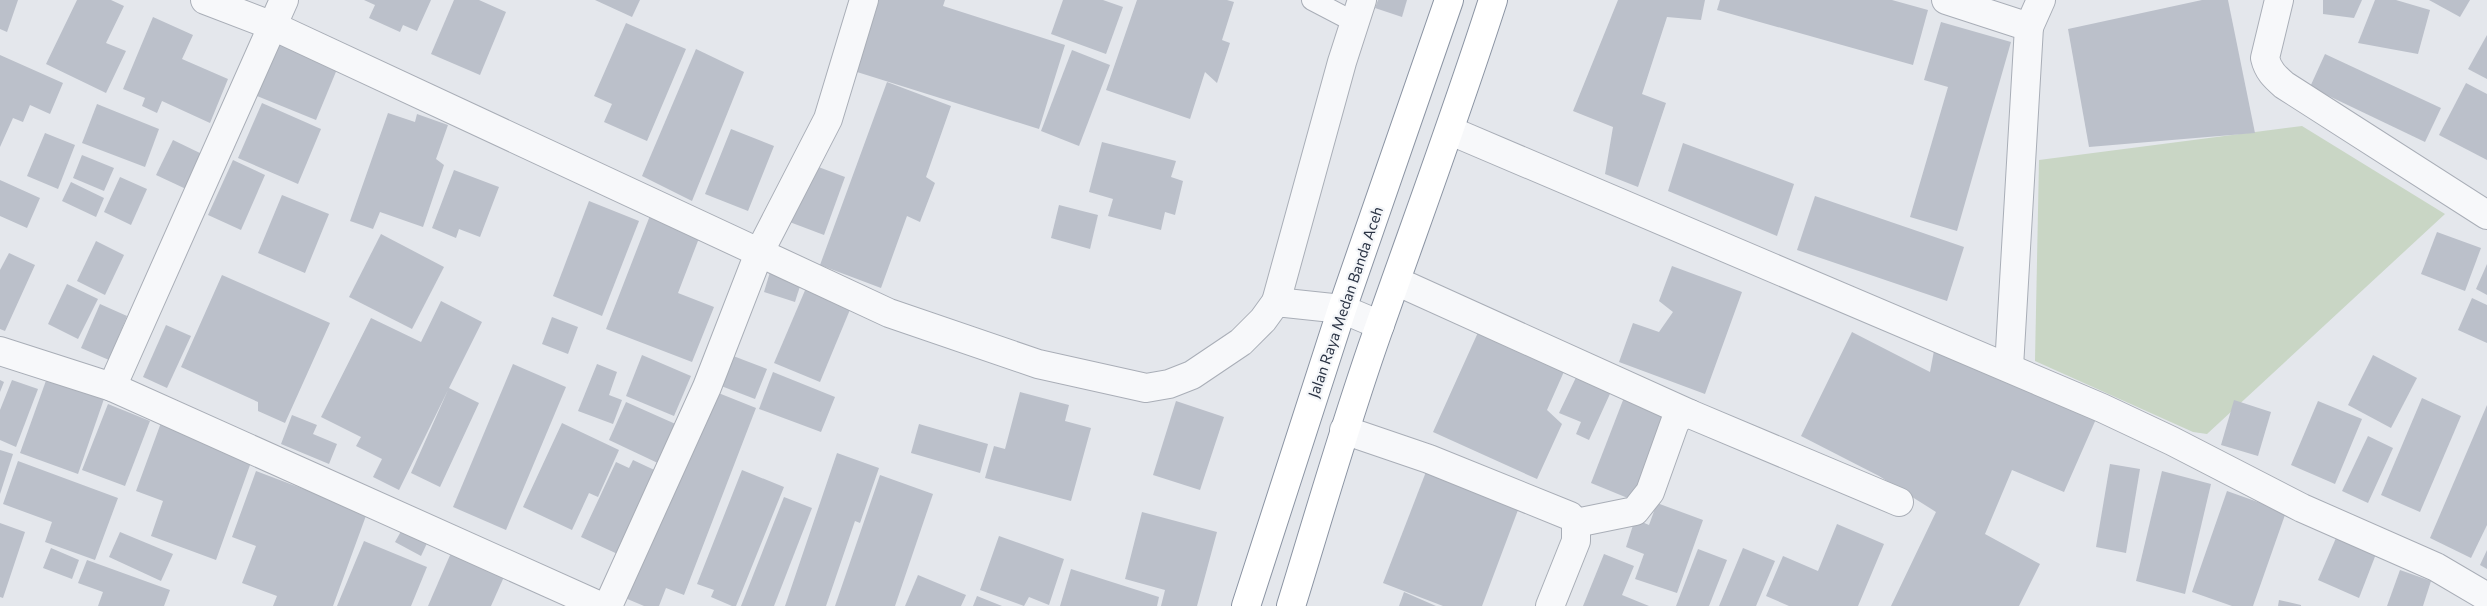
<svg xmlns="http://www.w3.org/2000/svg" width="2487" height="606" font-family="Commissioner,sans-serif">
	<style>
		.green { fill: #c9d6c5 }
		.building { fill: #bbc0ca }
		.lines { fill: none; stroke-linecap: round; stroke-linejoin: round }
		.service-casing { stroke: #a9aeb7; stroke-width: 22 }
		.minor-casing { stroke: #a9aeb7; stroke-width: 30 }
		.trunk-casing { stroke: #8b94a3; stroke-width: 30 }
		.service { stroke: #f7f8fa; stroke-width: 20 }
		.minor { stroke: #f7f8fa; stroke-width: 28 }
		.trunk { stroke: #fff; stroke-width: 28 }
		.labels { text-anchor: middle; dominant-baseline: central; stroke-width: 4.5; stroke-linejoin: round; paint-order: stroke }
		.street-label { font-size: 15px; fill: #2b3445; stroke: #f4f6f9 }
	</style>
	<rect width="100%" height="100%" fill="#e4e7ec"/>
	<!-- green -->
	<polygon class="green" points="2302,126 2445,214 2207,434 2193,432 2035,361 2039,160"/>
	<!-- building -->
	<g class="building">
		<polygon points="0,0 18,0 7,32 0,29"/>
		<polygon points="77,0 111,0 124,6 106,43 126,51 106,93 46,64"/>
		<polygon points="364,0 431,0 417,31 403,25 400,32 369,18 375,5"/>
		<polygon points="454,0 479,0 506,12 480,75 431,54"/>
		<polygon points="595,0 640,0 632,17"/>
		<polygon points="879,0 945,0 943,6 1065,45 1039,129 857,72"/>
		<polygon points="1063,0 1103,0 1123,7 1106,54 1051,34"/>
		<polygon points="1137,0 1227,0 1234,2 1222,40 1230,43 1217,83 1205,72 1190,119 1106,90"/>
		<polygon points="1378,0 1407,0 1402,17 1375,8"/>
		<polygon points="1618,0 1705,0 1701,20 1667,17 1642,94 1666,103 1638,187 1605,174 1613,127 1573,111"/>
		<polygon points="1720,0 1892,0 1928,10 1913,65 1717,10"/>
		<polygon points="2202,0 2228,0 2255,133 2089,147 2068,29"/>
		<polygon points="2323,0 2362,0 2354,18 2323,14"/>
		<polygon points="2375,0 2396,0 2430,10 2418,54 2358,43"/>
		<polygon points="2429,0 2470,0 2460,17"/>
		<polygon points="153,17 193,35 182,59 228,79 210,123 162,101 157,113 142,106 145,98 123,89"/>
		<polygon points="1941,22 2011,42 1957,231 1910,217 1948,87 1924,80"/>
		<polygon points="626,23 686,49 647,141 604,122 612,104 594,96"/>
		<polygon points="2487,35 2487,79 2468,69"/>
		<polygon points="281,38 340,62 316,120 257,96"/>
		<polygon points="696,49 744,72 692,201 642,176"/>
		<polygon points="1072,50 1110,65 1079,146 1041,131"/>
		<polygon points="2325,54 2441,108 2425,142 2310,87"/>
		<polygon points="0,55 63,83 50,114 30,105 23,122 13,118 0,147"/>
		<polygon points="887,82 951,106 926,177 935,183 920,222 907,216 881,288 820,265"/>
		<polygon points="2466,83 2487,94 2487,160 2439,135"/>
		<polygon points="262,103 321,129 298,184 238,158"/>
		<polygon points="97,104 159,129 145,167 82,143"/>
		<polygon points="388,113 415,122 417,114 448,125 436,159 444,165 423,227 380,212 373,229 350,221"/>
		<polygon points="731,129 774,146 748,211 705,194"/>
		<polygon points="45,133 75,145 58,189 27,176"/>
		<polygon points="173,140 202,154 186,189 156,175"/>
		<polygon points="1102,142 1176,161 1171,177 1183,181 1175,215 1165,212 1161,230 1108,216 1113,199 1089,192"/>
		<polygon points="1683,143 1794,184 1777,236 1668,191"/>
		<polygon points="82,155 114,168 104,191 73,178"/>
		<polygon points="233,160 265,175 241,230 208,215"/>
		<polygon points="808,163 845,177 824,235 787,221"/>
		<polygon points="454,170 499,187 480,237 459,229 456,238 432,228"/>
		<polygon points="120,177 147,189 131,225 104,212"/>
		<polygon points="0,180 40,198 27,228 0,216"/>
		<polygon points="71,182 104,198 96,217 62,201"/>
		<polygon points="282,195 329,214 305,273 258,253"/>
		<polygon points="1815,196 1964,247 1947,301 1797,250"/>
		<polygon points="589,201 639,221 602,316 553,296"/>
		<polygon points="1059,205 1098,215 1090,249 1051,238"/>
		<polygon points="651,213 701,233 678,293 714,307 692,362 606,329"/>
		<polygon points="2437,232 2481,248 2465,291 2421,274"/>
		<polygon points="381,234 444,267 412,329 349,297"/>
		<polygon points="96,241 124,255 105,295 77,281"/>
		<polygon points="9,253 35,265 5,331 0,329 0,270"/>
		<polygon points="2487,264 2487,295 2476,289"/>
		<polygon points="1672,266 1742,292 1705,394 1619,362 1633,323 1659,332 1673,312 1659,301"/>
		<polygon points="770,272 801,283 795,302 764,292"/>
		<polygon points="222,275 330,323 285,423 258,411 258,402 181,367"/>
		<polygon points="809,281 854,300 820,382 774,363"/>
		<polygon points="67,284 98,299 78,339 48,324"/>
		<polygon points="2472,298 2487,305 2487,343 2458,330"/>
		<polygon points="441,301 482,322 449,388 479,403 440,487 411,473 448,390 399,490 373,477 382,459 356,446 361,437 321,417 371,318 421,342"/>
		<polygon points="100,304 127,316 109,360 81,348"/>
		<polygon points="552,317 578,327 568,354 542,344"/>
		<polygon points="166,325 191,336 167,388 143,377"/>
		<polygon points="1480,328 1566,367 1547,410 1562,424 1537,479 1433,432"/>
		<polygon points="1852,332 1930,372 1936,340 2100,410 2064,492 2012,470 1985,534 2040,564 2019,606 1891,606 1936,512 1879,476 1801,436"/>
		<polygon points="728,354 767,369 755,399 716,384"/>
		<polygon points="642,355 691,376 674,416 626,396"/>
		<polygon points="2373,355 2417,378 2391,428 2348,405"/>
		<polygon points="513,364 566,387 506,530 453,507"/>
		<polygon points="597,364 617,372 609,395 622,400 613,424 578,411"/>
		<polygon points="1580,369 1614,385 1589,440 1576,434 1581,422 1559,413"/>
		<polygon points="773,372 835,397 821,432 759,409"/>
		<polygon points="48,375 105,396 78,474 20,453"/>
		<polygon points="0,380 4,382 0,392"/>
		<polygon points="12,380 38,389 16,447 0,440 0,410"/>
		<polygon points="711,390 756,408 684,595 666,588 659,606 644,606 625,598"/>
		<polygon points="1020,392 1069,405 1065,421 1091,428 1071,501 985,478 994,446 1005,449"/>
		<polygon points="1625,395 1669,412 1635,501 1591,483"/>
		<polygon points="2422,398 2461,416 2420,512 2381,495"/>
		<polygon points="2234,400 2271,412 2258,456 2221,445"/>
		<polygon points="1176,401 1224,417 1200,490 1153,475"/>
		<polygon points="2318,401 2362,419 2335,484 2291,465"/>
		<polygon points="626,402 680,426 662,465 609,440"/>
		<polygon points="108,404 150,421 125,486 82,470"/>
		<polygon points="2487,405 2487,525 2471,558 2430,538"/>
		<polygon points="292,415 317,425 313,434 337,444 329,464 281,444"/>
		<polygon points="162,420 254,454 216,560 151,536 163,501 136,491"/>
		<polygon points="562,423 619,450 598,497 589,493 572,530 523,507"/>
		<polygon points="919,424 988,444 980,473 911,453"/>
		<polygon points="2368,436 2393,448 2368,503 2342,491"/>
		<polygon points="0,450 13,454 0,494"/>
		<polygon points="837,453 879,468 860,523 855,521 826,606 785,606"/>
		<polygon points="633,460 663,474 624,557 581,537 616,462 629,468"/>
		<polygon points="18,461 118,498 95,560 45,542 52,522 3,504"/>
		<polygon points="1429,464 1518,510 1482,606 1443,606 1383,583"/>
		<polygon points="2110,464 2140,469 2126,553 2096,547"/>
		<polygon points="742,470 784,487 736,606 732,606 711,597 714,590 697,584"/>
		<polygon points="256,471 367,513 333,606 273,606 277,596 242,583 256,546 232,537"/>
		<polygon points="2162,471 2211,484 2185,594 2136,581"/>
		<polygon points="880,475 933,494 895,606 835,606"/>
		<polygon points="2227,491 2286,512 2253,606 2232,606 2192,592"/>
		<polygon points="784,497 812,508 774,606 741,606"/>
		<polygon points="1657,503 1703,520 1677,593 1635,579 1644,554 1626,547 1635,519 1649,525"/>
		<polygon points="1142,512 1217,532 1197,606 1161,606 1165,590 1125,579"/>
		<polygon points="0,523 25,532 3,598 0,597"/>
		<polygon points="1837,524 1884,544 1858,606 1789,606 1766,596 1783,556 1818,571"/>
		<polygon points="404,526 429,539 421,556 395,542"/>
		<polygon points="120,532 173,554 161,581 109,557"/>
		<polygon points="999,536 1064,559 1049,605 1029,597 1024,606 980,590"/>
		<polygon points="2336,538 2376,554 2359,598 2318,580"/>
		<polygon points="364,541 427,567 411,606 337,606"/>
		<polygon points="454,546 507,570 491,606 428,606"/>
		<polygon points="51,548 79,560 72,579 43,568"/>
		<polygon points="1743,548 1775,561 1756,606 1719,606"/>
		<polygon points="1698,549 1727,560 1709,606 1676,606"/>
		<polygon points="2487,550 2487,569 2480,565"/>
		<polygon points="1604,554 1634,566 1622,595 1649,606 1583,606"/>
		<polygon points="87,560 170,590 164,606 98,606 103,592 78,583"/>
		<polygon points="1071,569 1159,597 1157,606 1060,606"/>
		<polygon points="2400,570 2431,581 2423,606 2387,606"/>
		<polygon points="918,575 966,595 961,606 905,606"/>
		<polygon points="1404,592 1436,606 1399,606"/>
		<polygon points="977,596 1002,606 973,606"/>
		<polygon points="2279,600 2301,605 2301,606 2278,606"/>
	</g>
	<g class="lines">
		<defs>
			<polyline id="service" points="1312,0 1356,23"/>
			<g id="minor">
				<polyline points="205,0 273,26 889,313 1038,364 1146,388 1169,384 1192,375 1241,342 1263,320 1276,302 1342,309 1380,325"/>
				<polyline points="1946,0 2029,27 2009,367"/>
				<path d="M 2279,0 L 2265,58 C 2268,71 2275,77 2284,85 L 2487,215"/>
				<polyline points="2029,27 2041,0"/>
				<polyline points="1451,131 2102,408 2172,441 2302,508 2436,567 2487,597"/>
				<polyline points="1396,281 1690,414"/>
				<polyline points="1276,302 1342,62 1362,0"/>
				<polyline points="0,351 112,387 600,606"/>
				<polyline points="112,387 284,0"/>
				<polyline points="1344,430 1429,459 1570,516 1576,523 1576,541 1550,606"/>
				<polyline points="1576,523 1635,511 1650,492 1675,422 1682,415 1690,414 1899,502"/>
				<polyline points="608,606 707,387 759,253 828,119 864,0"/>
			</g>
			<g id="trunk">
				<polyline points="1246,606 1342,309 1449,0"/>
				<path d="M 1291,606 C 1320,512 1347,417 1380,325 C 1418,217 1458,109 1493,0"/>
			</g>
		</defs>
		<!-- service casing -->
		<use href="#service" class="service-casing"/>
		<!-- minor casing -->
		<use href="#minor" class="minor-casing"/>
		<!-- trunk casing -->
		<use href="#trunk" class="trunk-casing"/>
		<!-- service -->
		<use href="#service" class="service"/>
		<!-- minor -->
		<use href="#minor" class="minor"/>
		<!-- trunk -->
		<use href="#trunk" class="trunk"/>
	</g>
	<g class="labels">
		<!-- street labels -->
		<g class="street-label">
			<text transform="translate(1345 302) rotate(-71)">Jalan Raya Medan Banda Aceh</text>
		</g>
	</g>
</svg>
